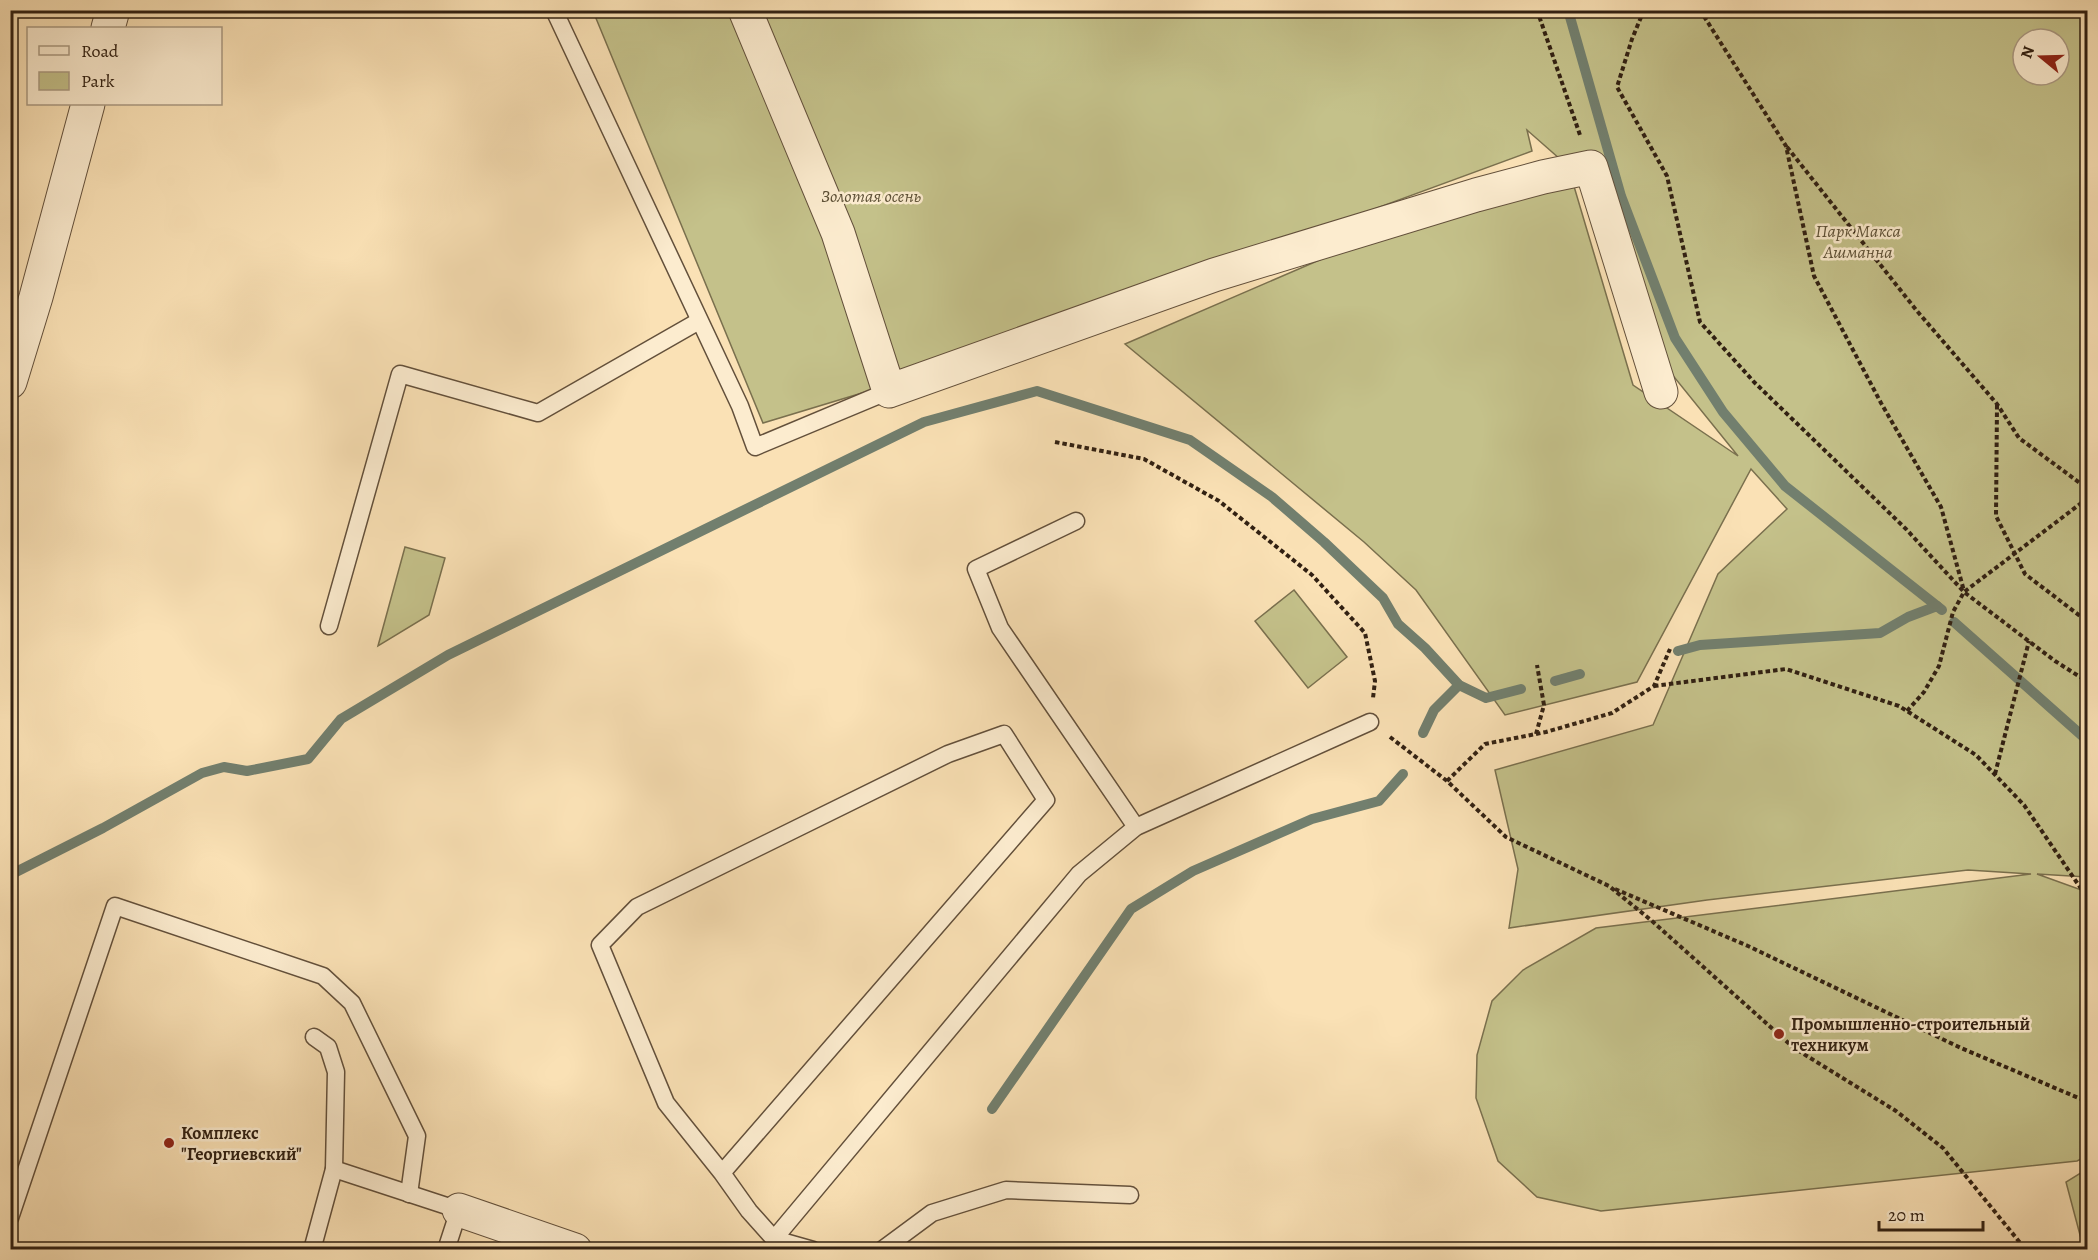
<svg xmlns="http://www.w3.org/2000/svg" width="2098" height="1260" font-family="Alegreya,serif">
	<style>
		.green { fill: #c4c18a; stroke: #7a704e; stroke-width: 1.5; fill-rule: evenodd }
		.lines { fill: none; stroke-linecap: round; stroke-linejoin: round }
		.stream { stroke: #727f6e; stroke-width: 10 }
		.lane-casing { stroke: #63503b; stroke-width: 19 }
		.street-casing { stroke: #63503b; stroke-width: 35 }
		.path { stroke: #312012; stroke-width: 4; stroke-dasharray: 4.5 3; stroke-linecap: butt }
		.lane { stroke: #fceccf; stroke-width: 16 }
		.street { stroke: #fceccf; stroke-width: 33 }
		.poi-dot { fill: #8f2418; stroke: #fceccf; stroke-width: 2 }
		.labels { text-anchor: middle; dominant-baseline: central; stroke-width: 5; stroke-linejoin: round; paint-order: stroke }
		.park-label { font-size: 18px; font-style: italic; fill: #5d5036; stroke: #fceccf }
		.poi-label { font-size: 18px; font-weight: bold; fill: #312012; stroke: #fceccf; text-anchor: start }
	</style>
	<rect width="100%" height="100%" fill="#fae1b5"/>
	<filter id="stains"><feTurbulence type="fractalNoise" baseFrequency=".00333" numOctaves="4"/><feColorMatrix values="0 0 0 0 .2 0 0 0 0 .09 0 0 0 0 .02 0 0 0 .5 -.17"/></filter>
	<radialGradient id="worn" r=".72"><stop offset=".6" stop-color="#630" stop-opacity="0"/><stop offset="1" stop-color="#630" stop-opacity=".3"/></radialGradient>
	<!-- green -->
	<g class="green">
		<path d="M 593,11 L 2087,11 L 2087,877 L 2037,874 L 2087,892 L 2087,1156 L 2077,1161 L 1601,1211 L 1537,1197 L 1498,1161 L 1476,1098 L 1477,1055 L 1492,1001 L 1523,970 L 1596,928 L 2031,874 L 1968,870 L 1707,900 L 1509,928 L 1518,869 L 1495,770 L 1653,725 L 1718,574 L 1787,509 L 1751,469 L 1637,682 L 1505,715 L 1416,590 L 1364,542 L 1125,344 L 1352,246 L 1573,183 L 1633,385 L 1738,456 L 1645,341 L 1594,189 L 1527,130 L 1532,151 L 928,373 L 763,423 ZM 2023,39 L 2059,39 L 2059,75 L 2023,75 Z"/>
		<polygon points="405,547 445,558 429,615 378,646"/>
		<polygon points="1294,590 1347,657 1308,688 1255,621"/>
		<polygon points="2087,1169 2088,1249 2084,1250 2066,1182"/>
	</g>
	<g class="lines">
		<!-- stream -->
		<g class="stream">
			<polyline points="1568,10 1621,196 1675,338 1723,412 1785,486 1937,606"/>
			<polyline points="1954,622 2088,741"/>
			<polyline points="1678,651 1700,645 1880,633 1908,617 1937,606 1942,610"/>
			<polyline points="1555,681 1580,674"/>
			<polyline points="1423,733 1434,710 1459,685"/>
			<polyline points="10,875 103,828 202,773 224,767 247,771 308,759 341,719 448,655 924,422 1037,391 1190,440 1272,497 1324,542 1383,598 1398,624 1425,648 1459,685 1486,698 1521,689"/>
			<polyline points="992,1109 1131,909 1193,871 1312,819 1379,801 1403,774"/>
		</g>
		<defs>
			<g id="lane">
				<polyline points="554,10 740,406 755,447 889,391"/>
				<polyline points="1076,521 976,569 1000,628 1136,827"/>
				<polyline points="329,626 400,374 538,413 699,321"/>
				<polyline points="334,1169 459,1210 446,1250"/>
				<polyline points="722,1173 1046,800 1004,734 948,754 637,907 600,945 666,1103 722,1173 749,1211 774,1239 776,1250"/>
				<polyline points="10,1218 115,906 323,976 352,1003 417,1136 409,1194"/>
				<polyline points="312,1250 334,1169 336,1072 328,1047 314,1037"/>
				<polyline points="813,1250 774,1239 1079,874 1136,827 1370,722"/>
				<polyline points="882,1250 932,1213 1006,1190 1130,1195"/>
			</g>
			<g id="street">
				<polyline points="745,10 838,233 889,391 1214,275 1476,195 1543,177 1591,167 1661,392"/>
				<polyline points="108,28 113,10"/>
				<polyline points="10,382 36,297 88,104"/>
				<polyline points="459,1210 575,1250"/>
			</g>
		</defs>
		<!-- lane casing -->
		<use href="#lane" class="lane-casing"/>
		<!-- street casing -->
		<use href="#street" class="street-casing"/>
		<!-- path -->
		<g class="path">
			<polyline points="1537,10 1580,135"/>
			<polyline points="1644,10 1632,39 1617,87 1667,176 1700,322 1754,382 1906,529 1964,592 2055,661 2088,682"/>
			<polyline points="1700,10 1786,146 1814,276 1881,403 1941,507 1964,591"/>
			<polyline points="1787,147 1917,311 1997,404 2019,438 2088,489"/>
			<polyline points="1997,405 1996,516 2025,574 2088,622"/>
			<polyline points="1055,442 1144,459 1219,501 1263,536 1312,575 1365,633 1375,681 1373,698"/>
			<polyline points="1654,686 1786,669 1899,706 1976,755 2024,805 2082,890 2088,893"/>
			<polyline points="1907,711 1924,692 1939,666 1953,612 1964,592 2088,498"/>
			<polyline points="1536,734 1544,705 1537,665"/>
			<polyline points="1390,737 1447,781 1506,837 1609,886 1652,921 1794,1048 1896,1111 1943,1148 2026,1250"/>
			<polyline points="1995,774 2029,641"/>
			<polyline points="1447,781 1485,744 1546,732 1612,713 1654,686 1670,649"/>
			<polyline points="1615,889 1748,946 1961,1048 2088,1102"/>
		</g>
		<!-- lane -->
		<use href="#lane" class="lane"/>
		<!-- street -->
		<use href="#street" class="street"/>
	</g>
	<!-- markers -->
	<g class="poi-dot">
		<circle cx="1779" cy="1034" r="6"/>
		<circle cx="169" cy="1143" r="6"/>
	</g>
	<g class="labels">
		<!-- park labels -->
		<g class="park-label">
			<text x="871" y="196">Золотая осень</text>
			<text x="1858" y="231">Парк Макса<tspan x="1858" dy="21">Ашманна</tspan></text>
		</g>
		<!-- poi labels -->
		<g class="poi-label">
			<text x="1791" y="1024">Промышленно-строительный<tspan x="1791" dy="21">техникум</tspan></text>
			<text x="181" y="1133">Комплекс<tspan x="181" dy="21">"Георгиевский"</tspan></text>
		</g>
	</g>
	<!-- margin -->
	<rect width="2098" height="1260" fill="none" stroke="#fae1b5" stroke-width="36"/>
	<rect x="12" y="12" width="2074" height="1236" fill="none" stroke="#312012" stroke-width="3"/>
	<rect x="18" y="18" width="2062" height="1224" fill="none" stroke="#312012" stroke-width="1.5"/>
	<!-- legend -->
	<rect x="27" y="27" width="195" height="78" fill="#fceccf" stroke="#ab9a83" stroke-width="1.5"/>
	<rect x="39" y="46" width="30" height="9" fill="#fceccf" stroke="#ab9a83" stroke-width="1.5"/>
	<text x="81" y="57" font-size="18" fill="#312012">Road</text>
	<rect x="39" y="72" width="30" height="18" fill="#c4c18a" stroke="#ab9a83" stroke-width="1.5"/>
	<text x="81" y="87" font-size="18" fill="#312012">Park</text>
	<!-- north arrow -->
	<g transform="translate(2041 57) rotate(289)"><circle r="28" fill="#fceccf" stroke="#ab9a83" stroke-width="1.5"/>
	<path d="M0-4.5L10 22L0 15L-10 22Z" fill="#8f2418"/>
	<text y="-9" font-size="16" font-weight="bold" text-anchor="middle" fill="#312012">N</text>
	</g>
	<!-- scale -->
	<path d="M1879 1221v9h104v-9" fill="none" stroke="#312012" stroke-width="3"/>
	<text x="1888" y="1221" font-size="18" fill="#312012" stroke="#fceccf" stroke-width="4.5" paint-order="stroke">20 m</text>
	<rect width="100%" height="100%" filter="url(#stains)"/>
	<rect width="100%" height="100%" fill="url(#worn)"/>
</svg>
